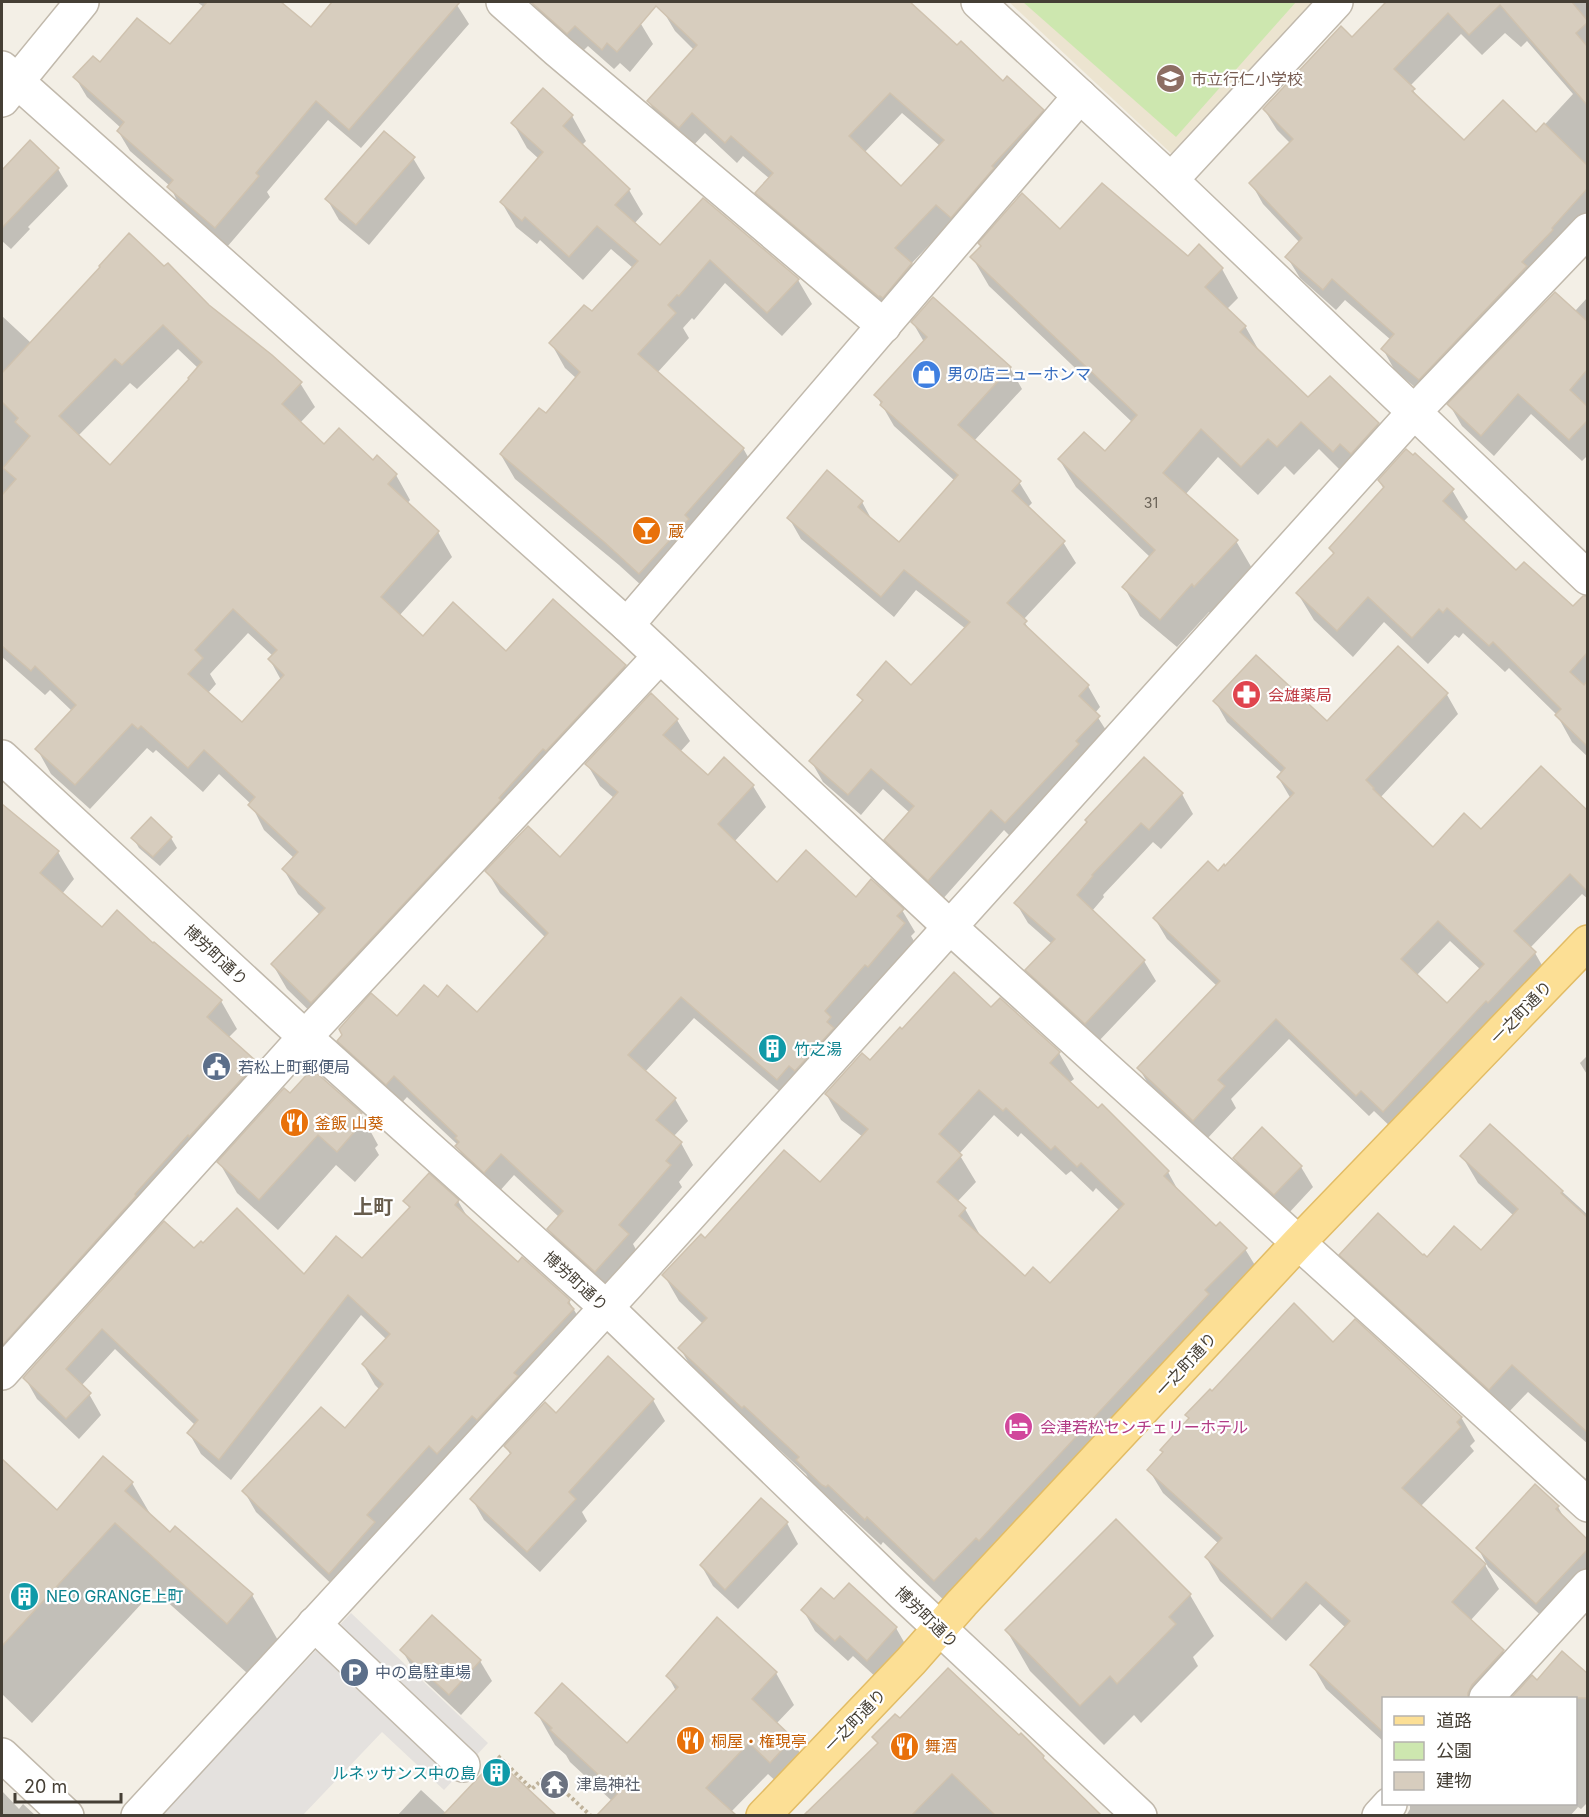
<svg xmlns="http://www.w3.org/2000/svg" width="1589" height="1817" font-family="Inter,'Noto Sans JP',sans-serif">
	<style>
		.education { fill: #ece4d0 }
		.green { fill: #cde7af }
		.parking { fill: #e4e1de }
		.shadow { fill: #0003; fill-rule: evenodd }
		.building { fill: #d7cdbe; stroke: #cfc2af; stroke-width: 1.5; fill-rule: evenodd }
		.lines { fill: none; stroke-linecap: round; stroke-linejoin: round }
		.minor-casing { stroke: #c1b9ac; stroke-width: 36 }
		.major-casing { stroke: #e2bc65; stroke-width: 36 }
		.path { stroke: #bfb29a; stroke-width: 4; stroke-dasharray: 3 3; stroke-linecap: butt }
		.minor { stroke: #fff; stroke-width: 33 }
		.major { stroke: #fcdf95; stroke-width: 33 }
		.labels { text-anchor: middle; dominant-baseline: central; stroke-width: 4.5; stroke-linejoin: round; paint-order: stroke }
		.number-label { font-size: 14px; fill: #6a6257 }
		.education-label { font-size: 16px; fill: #785e54; stroke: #fff; text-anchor: start }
		.shop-label { font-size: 16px; fill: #366cbe; stroke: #fff; text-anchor: start }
		.food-label { font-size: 16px; fill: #c56008; stroke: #fff; text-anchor: start }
		.health-label { font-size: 16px; fill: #be3a42; stroke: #fff; text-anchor: start }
		.street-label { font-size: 16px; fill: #453f35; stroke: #fff }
		.culture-label { font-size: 16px; fill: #0d838f; stroke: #fff; text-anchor: start }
		.service-label { font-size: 16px; fill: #4e5e75; stroke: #fff; text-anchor: start }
		.hotel-label { font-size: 16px; fill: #b23c85; stroke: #fff; text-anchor: start }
		.worship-label { font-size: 16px; fill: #5b616d; stroke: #fff; text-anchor: start }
		.quarter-label { font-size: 20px; font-weight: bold; fill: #685d4d; stroke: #fff }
	</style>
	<rect width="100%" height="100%" fill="#f3efe6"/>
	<!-- education -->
	<polygon class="education" points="1009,2 1321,2 1175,157"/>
	<!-- green -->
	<polygon class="green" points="1023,2 1296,2 1176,137"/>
	<!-- parking -->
	<polygon class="parking" points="351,1613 488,1743 444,1790 382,1732 303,1815 160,1816"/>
	<!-- shadow -->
	<g class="shadow">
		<polygon points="197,2 278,2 311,29 333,2 455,2 469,24 361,148 328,120 267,192 270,197 227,247 180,207 170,186 130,151 118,131 121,128 87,97 75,77 100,65 170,46 204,7"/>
		<polygon points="537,2 624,2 621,5 641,24 653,44 630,72 620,63 614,69 588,46 580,54 547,24 535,4"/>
		<path d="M 672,2 L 908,2 L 957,47 L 1043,110 L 1054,131 L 949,224 L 911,264 L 923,285 L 895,317 L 769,214 L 757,193 L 770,179 L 743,156 L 737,163 L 705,133 L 691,148 L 661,122 L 649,102 L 694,50 L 675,31 L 663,11 ZM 902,113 L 940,146 L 901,189 L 864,153 Z"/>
		<path d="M 1394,2 L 1588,2 L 1588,238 L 1431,400 L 1395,371 L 1383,349 L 1391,340 L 1345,300 L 1336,310 L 1300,278 L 1287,257 L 1300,243 L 1263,204 L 1251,183 L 1291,144 L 1277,130 L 1264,109 L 1352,40 ZM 1505,33 L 1521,47 L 1527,41 L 1573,94 L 1536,134 L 1464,142 L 1420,100 L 1410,86 L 1461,34 L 1482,55 Z"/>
		<polygon points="572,116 586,141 581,146 629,190 643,214 634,224 660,247 798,280 812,304 782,336 725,283 694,320 692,318 683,328 689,338 657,373 743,448 757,473 654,597 619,565 515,479 501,455 546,416 576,378 565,368 551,343 592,313 633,268 611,249 583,280 540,240 537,244 516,227 502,203 539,159 527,148 513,123"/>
		<polygon points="30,143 58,169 68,186 28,227 30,229 11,249 2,241 2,190 10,181"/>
		<polygon points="413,158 425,178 369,245 339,220 327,199"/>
		<polygon points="1061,232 1188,258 1222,269 1238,298 1227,309 1245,326 1262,356 1308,400 1378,424 1394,453 1350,480 1319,449 1294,475 1285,466 1258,495 1218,457 1185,495 1236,541 1253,570 1212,614 1209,612 1177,647 1140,616 1124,587 1150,557 1076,487 1059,459 1105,453 1133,423 989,286 972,257"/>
		<polygon points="1588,297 1588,455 1582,461 1531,414 1494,456 1462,426 1449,404 1575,311"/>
		<path d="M 208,306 L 300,383 L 315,407 L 300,423 L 324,446 L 373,462 L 377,458 L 396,475 L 410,500 L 407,504 L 438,532 L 452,557 L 399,616 L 423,638 L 506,653 L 624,666 L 639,691 L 326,1027 L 287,989 L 273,965 L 320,915 L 298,894 L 284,870 L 294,858 L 264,830 L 251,804 L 219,774 L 203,792 L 156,750 L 153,753 L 147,748 L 90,809 L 51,774 L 37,749 L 72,711 L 50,690 L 45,695 L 2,657 L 2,316 L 31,343 ZM 178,349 L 199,369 L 110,468 L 78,436 L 130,383 L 137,389 ZM 248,633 L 273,656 L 270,660 L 281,680 L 242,724 L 208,693 L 216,684 L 210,674 Z"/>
		<polygon points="913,323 1010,368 1022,389 974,441 1019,482 1032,503 1027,508 1063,542 1076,563 1023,620 1031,632 1088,686 1100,707 1095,713 1111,738 1017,843 1004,830 941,901 898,861 886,840 910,813 883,789 861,815 823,782 811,761 863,702 859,695 911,687 966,629 916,590 894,617 801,539 789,518 862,502 873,522 900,544 955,481 894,426 876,395 924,342"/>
		<polygon points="1379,481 1452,490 1468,517 1463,522 1516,572 1573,608 1576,605 1588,617 1588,757 1572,742 1557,715 1509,668 1505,672 1463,633 1459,638 1455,635 1428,664 1384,622 1353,657 1314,620 1298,594 1334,555 1330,548 1384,489"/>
		<path d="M 1446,693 L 1458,714 L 1380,798 L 1433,849 L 1481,831 L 1541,768 L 1588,812 L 1588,899 L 1582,894 L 1530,948 L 1535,953 L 1547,974 L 1395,1131 L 1374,1111 L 1369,1116 L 1289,1039 L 1231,1099 L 1236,1108 L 1205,1141 L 1151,1089 L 1139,1068 L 1217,986 L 1167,939 L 1155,919 L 1225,868 L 1291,799 L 1278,777 L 1282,773 L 1227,722 L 1215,701 L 1327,723 ZM 1450,941 L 1481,970 L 1447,1006 L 1416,976 Z"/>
		<polygon points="677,720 690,741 680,752 708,777 753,786 766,807 734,842 777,884 856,899 902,910 915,932 911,936 917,946 791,1101 694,1018 645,1072 675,1099 688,1121 673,1137 681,1143 693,1165 679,1182 682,1187 633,1244 640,1257 608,1293 561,1251 549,1229 559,1217 514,1175 497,1194 469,1168 457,1146 458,1145 407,1097 399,1106 352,1063 339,1041 398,1018 438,999 477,1014 546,938 500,893 487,871 560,859 614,798 600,786 587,764"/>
		<polygon points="1144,759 1182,794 1193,814 1161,849 1153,842 1103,895 1104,897 1092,911 1144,961 1156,981 1097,1043 1039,990 1027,970 1052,944 1028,923 1016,903"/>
		<polygon points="2,806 58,852 74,879 62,894 102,929 221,1001 237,1029 228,1038 256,1063 271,1091 2,1391"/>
		<polygon points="133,838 171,838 177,848 160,866 139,848"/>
		<path d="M 991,1009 L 1059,1053 L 1074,1079 L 1069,1083 L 1168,1172 L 1179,1192 L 1216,1228 L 1245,1249 L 1261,1275 L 950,1606 L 883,1542 L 881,1545 L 843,1510 L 841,1512 L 813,1487 L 806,1474 L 759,1431 L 757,1434 L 695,1374 L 680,1348 L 703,1324 L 679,1301 L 664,1275 L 705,1240 L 820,1185 L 863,1137 L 841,1120 L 826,1094 L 870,1062 L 902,1031 ZM 994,1115 L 1018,1137 L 1021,1133 L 1066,1175 L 1071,1171 L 1093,1192 L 1096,1188 L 1120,1211 L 1050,1285 L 1025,1278 L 980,1235 L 965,1209 L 957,1202 L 976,1182 L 959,1154 Z"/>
		<polygon points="1588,1055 1588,1076 1580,1063"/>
		<polygon points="290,1095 361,1114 378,1145 375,1148 379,1155 355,1182 336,1165 278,1230 237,1193 219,1162"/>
		<polygon points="1490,1126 1588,1215 1588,1444 1528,1392 1505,1416 1357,1282 1341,1255 1427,1259 1481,1252 1514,1216 1478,1183 1462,1156"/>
		<polygon points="1234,1158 1301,1167 1313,1187 1287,1215 1246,1178"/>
		<polygon points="405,1201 458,1201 468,1218 518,1264 522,1259 569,1301 581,1322 342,1594 256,1512 244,1491 345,1431 380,1390 375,1385 363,1364 387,1340 361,1315 231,1480 201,1454 189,1433 195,1425 115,1349 81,1386 89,1394 101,1415 79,1439 37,1399 25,1378 195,1250 304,1276 362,1260 410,1209"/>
		<polygon points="1333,1344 1461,1417 1475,1441 1470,1446 1474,1451 1421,1506 1485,1565 1499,1589 1470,1621 1503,1651 1517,1675 1495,1698 1384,1698 1384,1742 1326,1689 1312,1665 1346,1628 1320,1604 1286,1641 1220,1581 1206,1557 1219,1544 1163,1493 1149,1470 1164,1453 1162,1450 1190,1419 1187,1415 1212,1393"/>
		<polygon points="608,1358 653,1400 665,1421 582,1512 587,1521 540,1572 484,1520 472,1499 511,1456 506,1446 556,1415"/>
		<polygon points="2,1461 57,1512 132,1483 152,1517 170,1534 252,1595 291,1663 266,1690 154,1590 32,1723 2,1694"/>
		<polygon points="1558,1507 1566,1521 1588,1541 1588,1578 1547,1621 1488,1567 1478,1548"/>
		<polygon points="1116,1521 1190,1595 1214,1636 1193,1657 1198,1666 1141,1723 1134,1715 1104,1745 1030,1671 1007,1631"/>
		<polygon points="787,1523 798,1544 738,1609 713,1586 701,1565"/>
		<polygon points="834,1602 896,1628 908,1649 879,1680 853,1656 848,1661 815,1631 803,1610"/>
		<polygon points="402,1650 480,1661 492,1681 461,1715 414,1671"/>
		<polygon points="1562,1653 1588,1675 1588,1802 1581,1809 1578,1807 1570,1816 1406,1816 1410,1809 1410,1804 1576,1804 1576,1698 1513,1698 1532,1677 1537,1682"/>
		<polygon points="776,1673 794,1705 776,1724 792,1739 810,1771 789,1793 768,1774 730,1813 732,1816 599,1816 612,1801 570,1762 566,1755 555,1745 537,1713 627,1745 676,1691 668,1676"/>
		<polygon points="900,1721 1043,1757 1048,1766 1099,1816 803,1816 807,1811 809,1813 878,1744 874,1738"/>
		<polygon points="496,1761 554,1816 397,1816 421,1790 447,1814"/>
		<polygon points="2,1791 19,1809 23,1804 36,1816 2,1816"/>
	</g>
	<!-- building -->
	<g class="building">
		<polygon points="207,2 281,2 311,27 332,2 460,2 349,130 316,101 256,173 259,176 215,228 167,187 173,180 117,131 124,122 73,77 93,56 100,62 137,18 170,44"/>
		<path d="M 531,2 L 910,2 L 957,45 L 961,41 L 1003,81 L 1007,76 L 1044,110 L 992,166 L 994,168 L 951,218 L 936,205 L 895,248 L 912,263 L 883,298 L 880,296 L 879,297 L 755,193 L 773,173 L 731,136 L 725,143 L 692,113 L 679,128 L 647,101 L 697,45 L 656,6 L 617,52 L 607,43 L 602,50 L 575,26 L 567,34 ZM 890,93 L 944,140 L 901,186 L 849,136 Z"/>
		<polygon points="1386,2 1572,2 1587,20 1587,23 1576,33 1587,46 1587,105 1500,5 1469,35 1448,13 1394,69 1415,89 1412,91 1464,140 1503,100 1536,132 1544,123 1587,165 1587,189 1552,228 1553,230 1522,262 1527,266 1419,380 1381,349 1394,334 1332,279 1323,290 1285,257 1302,238 1249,183 1293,139 1263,109 1341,26 1352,37"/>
		<polygon points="543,88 573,115 563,126 630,189 615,205 660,245 703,198 799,279 767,313 710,260 679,296 677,295 668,305 676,313 638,354 744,448 685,515 689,519 639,574 603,541 500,454 539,408 546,413 580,372 549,343 584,305 592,311 638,261 597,226 569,257 525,217 522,221 500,202 543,152 511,123"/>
		<polygon points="384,131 415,157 356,225 325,199"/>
		<polygon points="30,140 59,168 2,228 2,170"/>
		<polygon points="1102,183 1188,256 1199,244 1223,268 1205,287 1246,326 1240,332 1308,397 1330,376 1379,423 1351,454 1340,444 1333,452 1301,422 1277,447 1268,439 1241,467 1201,429 1163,473 1238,540 1194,587 1192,584 1160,620 1122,587 1155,550 1058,459 1084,432 1105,451 1137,415 970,257 981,246 978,243 1022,193 1060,229"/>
		<path d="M 129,233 L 164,266 L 168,263 L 209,305 L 272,355 L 302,382 L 282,404 L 324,444 L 339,428 L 373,460 L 377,455 L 397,474 L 388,484 L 439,531 L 381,597 L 423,636 L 453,602 L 506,651 L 553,599 L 626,665 L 546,751 L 543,749 L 499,798 L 501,800 L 311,1003 L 271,964 L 325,908 L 282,869 L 298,852 L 248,805 L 255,797 L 204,750 L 188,768 L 141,726 L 138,729 L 132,724 L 75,785 L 35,749 L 76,705 L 35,666 L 31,671 L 2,646 L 2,495 L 16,479 L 3,468 L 30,436 L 15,422 L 18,418 L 2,402 L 2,373 L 100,267 L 99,266 ZM 163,325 L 202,362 L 188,378 L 189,379 L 110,465 L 59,416 L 115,359 L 122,365 ZM 233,609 L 277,650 L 268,659 L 284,675 L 242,722 L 188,674 L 203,658 L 195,650 Z"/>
		<polygon points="1555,292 1587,321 1587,370 1570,390 1587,406 1587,421 1569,440 1518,394 1481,436 1447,404"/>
		<polygon points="933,297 1011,367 958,425 1021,481 1012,491 1065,541 1007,603 1027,621 1024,624 1089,685 1079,696 1100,716 1076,741 1079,744 1005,823 991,810 928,881 884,840 914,806 871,769 848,795 809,761 863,700 857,695 886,661 911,685 970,622 904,570 881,597 787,518 827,470 863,501 858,507 899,542 958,475 880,405 882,402 874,395 927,337 911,322"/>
		<polygon points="1406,449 1413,455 1415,453 1454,489 1443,501 1516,570 1524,562 1573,606 1583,596 1587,596 1587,653 1570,672 1584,685 1587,681 1587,746 1555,715 1561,709 1493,642 1489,646 1447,608 1443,613 1439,609 1412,638 1368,597 1337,631 1296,593 1334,553 1329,548 1384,487 1378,480"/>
		<path d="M 1398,646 L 1448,693 L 1366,780 L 1374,788 L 1373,789 L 1433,847 L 1464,813 L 1481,829 L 1541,766 L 1587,810 L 1587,891 L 1570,874 L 1514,931 L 1536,952 L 1488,1003 L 1486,1001 L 1383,1112 L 1361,1091 L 1356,1096 L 1276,1019 L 1218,1080 L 1225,1086 L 1193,1121 L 1137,1068 L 1220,981 L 1153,918 L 1208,861 L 1218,871 L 1224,864 L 1225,866 L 1294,793 L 1277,777 L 1285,768 L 1213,701 L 1256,655 L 1327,721 ZM 1438,921 L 1484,964 L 1447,1003 L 1401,959 Z"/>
		<polygon points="651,693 678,719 663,735 708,775 724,757 754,785 718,824 777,882 806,850 856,897 871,879 904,909 897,916 905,923 868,967 865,965 825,1011 831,1017 827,1022 834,1028 795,1071 789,1066 777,1080 681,997 628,1055 676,1098 656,1120 682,1142 666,1161 671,1165 619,1225 629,1234 595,1272 547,1229 563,1211 501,1154 484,1173 455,1146 459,1142 455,1138 457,1136 394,1076 386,1085 337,1041 342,1035 339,1029 371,993 397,1016 424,985 438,997 447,985 477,1012 548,933 485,871 528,826 560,857 618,792 585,764"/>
		<polygon points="1144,757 1183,793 1149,830 1141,823 1092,875 1093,876 1077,895 1145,960 1085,1024 1025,970 1055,939 1014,903 1087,822 1085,820"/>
		<polygon points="2,804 59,851 40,873 102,927 117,910 153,943 154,942 222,1000 207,1017 257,1062 189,1137 188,1135 135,1194 136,1196 2,1346"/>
		<polygon points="151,817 172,837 153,857 131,838"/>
		<path d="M 954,972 L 991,1007 L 1000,998 L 1060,1052 L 1050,1063 L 1098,1108 L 1102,1104 L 1169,1171 L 1164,1176 L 1216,1226 L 1220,1222 L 1247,1248 L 1205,1290 L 1209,1294 L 979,1541 L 976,1538 L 934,1581 L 867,1517 L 865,1520 L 828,1485 L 826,1487 L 822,1485 L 796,1460 L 799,1457 L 744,1406 L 742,1408 L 678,1348 L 707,1318 L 662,1275 L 701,1234 L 705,1238 L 784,1150 L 820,1182 L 868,1129 L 825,1094 L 862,1053 L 870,1060 L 900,1027 L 902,1029 ZM 979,1090 L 1003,1111 L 1006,1108 L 1051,1150 L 1055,1146 L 1077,1167 L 1081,1163 L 1124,1204 L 1050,1283 L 1033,1267 L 1025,1276 L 959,1216 L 966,1208 L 937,1182 L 962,1155 L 939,1134 Z"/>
		<polygon points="312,1069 362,1113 357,1118 362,1123 337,1152 318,1135 259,1200 217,1162 284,1088 290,1093"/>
		<polygon points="1490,1124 1563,1191 1561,1193 1587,1217 1587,1432 1512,1365 1489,1390 1339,1255 1378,1213 1423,1255 1424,1254 1427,1257 1454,1226 1481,1250 1518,1209 1460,1156"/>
		<polygon points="1262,1127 1302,1166 1274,1195 1233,1158"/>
		<polygon points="429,1173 459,1200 455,1205 518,1262 522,1257 570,1300 568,1303 574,1309 514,1373 518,1376 477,1420 472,1416 437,1454 429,1446 367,1515 375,1522 329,1574 242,1491 321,1407 345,1428 383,1384 362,1364 390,1334 348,1295 219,1460 187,1433 198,1420 102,1329 66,1369 91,1393 66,1419 23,1378 164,1221 194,1248 201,1241 203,1243 237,1208 304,1274 336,1236 362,1258 410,1207 403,1201"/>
		<polygon points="1294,1303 1333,1342 1355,1319 1462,1417 1457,1422 1461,1427 1402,1488 1486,1564 1452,1602 1504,1650 1472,1685 1468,1693 1468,1698 1383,1698 1383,1732 1310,1665 1350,1621 1306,1582 1272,1619 1205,1557 1222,1538 1147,1470 1163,1452 1160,1450 1189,1418 1185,1415 1210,1389 1212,1391"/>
		<polygon points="608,1356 654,1399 569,1492 576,1499 527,1552 470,1499 511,1453 504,1446 545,1402 556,1413"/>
		<polygon points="103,1456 133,1482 125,1491 170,1532 175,1526 253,1594 227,1624 115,1523 2,1646 2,1459 57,1510"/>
		<polygon points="1535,1484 1559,1506 1556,1509 1587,1539 1587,1550 1536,1604 1476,1548"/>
		<polygon points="761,1498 788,1522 725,1590 700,1565"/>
		<polygon points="1116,1519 1191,1594 1169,1617 1176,1624 1117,1684 1110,1676 1080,1706 1005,1630"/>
		<polygon points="849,1583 897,1627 867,1661 840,1636 835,1641 801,1610 821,1588 834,1599"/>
		<polygon points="432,1615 481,1660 449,1695 400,1650"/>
		<polygon points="717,1617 777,1672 752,1699 793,1738 770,1763 749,1743 706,1788 736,1815 597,1815 618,1793 550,1730 552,1728 535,1713 562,1683 627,1743 678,1687 666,1676"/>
		<polygon points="1562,1651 1587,1673 1587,1698 1511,1698 1532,1675 1537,1680"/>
		<polygon points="948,1668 1019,1735 1021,1733 1044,1756 1043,1758 1101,1815 995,1815 952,1774 912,1815 804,1815 878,1743 872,1737 895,1714 900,1718"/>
		<polygon points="496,1759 556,1815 443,1815"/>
	</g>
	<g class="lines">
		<defs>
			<g id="minor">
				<polyline points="503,2 558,51 884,326"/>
				<polyline points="978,2 1171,180 1588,578"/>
				<polyline points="2,68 627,625 950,927 1588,1505"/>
				<polyline points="2,100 82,2"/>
				<polyline points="1171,180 1336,2"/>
				<polyline points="627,625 1080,96"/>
				<polyline points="2,757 305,1037 607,1308 902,1593 1140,1816"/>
				<polyline points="2,1373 293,1050 659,657"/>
				<polyline points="314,1624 463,1765"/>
				<polyline points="1486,1698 1588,1586"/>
				<polyline points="2,1755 67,1816"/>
				<polyline points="138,1816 628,1284 1415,411 1588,230"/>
				<polyline points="1379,1816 1390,1804"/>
			</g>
			<polyline id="major" points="763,1816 911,1661 962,1603 1298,1243 1588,942"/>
		</defs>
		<!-- minor casing -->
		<use href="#minor" class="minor-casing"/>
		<!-- major casing -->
		<use href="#major" class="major-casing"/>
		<!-- path -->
		<polyline class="path" points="498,1756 532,1789 547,1775 591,1816"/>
		<!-- minor -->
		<use href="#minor" class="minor"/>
		<!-- major -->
		<use href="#major" class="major"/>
	</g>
	<!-- icons -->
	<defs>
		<symbol id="school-disc" viewBox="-11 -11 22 22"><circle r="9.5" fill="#8d6e63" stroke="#fff"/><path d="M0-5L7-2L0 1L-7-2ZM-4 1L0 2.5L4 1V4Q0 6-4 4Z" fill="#fff"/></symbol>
		<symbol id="shop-disc" viewBox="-11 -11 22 22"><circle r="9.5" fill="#3f7fe0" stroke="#fff"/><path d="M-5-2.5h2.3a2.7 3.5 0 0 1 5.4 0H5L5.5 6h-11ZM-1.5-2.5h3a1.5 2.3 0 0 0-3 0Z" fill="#fff"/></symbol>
		<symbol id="bar-disc" viewBox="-11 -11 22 22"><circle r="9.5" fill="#e8710a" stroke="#fff"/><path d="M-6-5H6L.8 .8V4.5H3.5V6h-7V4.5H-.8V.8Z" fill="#fff"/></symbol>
		<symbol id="pharmacy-disc" viewBox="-11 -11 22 22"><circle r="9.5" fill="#e0444e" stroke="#fff"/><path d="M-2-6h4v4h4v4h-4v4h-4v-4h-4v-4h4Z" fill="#fff"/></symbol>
		<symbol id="building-disc" viewBox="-11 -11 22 22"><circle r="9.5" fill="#0f9aa8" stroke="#fff"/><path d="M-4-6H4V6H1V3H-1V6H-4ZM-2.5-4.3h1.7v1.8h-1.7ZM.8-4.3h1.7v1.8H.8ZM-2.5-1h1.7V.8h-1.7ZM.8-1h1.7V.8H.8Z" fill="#fff"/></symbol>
		<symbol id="civic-disc" viewBox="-11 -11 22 22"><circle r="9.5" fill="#5c6f8a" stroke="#fff"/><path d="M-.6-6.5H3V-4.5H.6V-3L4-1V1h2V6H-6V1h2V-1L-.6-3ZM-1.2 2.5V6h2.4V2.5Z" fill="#fff"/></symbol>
		<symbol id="restaurant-disc" viewBox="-11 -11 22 22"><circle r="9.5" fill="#e8710a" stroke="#fff"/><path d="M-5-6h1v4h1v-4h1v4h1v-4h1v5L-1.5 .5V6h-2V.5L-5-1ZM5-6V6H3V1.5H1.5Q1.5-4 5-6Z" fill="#fff"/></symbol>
		<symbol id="hotel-disc" viewBox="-11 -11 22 22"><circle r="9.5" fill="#d1479c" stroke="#fff"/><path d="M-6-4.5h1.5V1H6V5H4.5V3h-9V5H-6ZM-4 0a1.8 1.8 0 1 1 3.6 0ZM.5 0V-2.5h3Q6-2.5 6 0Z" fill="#fff"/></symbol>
		<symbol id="parking-disc" viewBox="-11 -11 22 22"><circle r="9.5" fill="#5c6f8a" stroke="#fff"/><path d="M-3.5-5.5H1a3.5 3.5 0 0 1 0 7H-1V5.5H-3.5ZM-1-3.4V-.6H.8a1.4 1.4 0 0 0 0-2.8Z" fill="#fff"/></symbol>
		<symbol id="temple-disc" viewBox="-11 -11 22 22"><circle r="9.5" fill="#6b7280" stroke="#fff"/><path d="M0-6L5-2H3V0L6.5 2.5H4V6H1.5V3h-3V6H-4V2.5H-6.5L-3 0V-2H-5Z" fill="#fff"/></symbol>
	</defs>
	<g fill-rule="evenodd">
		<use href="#school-disc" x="1154" y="62" width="33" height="33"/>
		<use href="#shop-disc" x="910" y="358" width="33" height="33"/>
		<use href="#bar-disc" x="630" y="514" width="33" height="33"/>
		<use href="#pharmacy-disc" x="1230" y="678" width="33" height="33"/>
		<use href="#building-disc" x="756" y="1032" width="33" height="33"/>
		<use href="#civic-disc" x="200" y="1050" width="33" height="33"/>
		<use href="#restaurant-disc" x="278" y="1106" width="33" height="33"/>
		<use href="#hotel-disc" x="1002" y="1410" width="33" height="33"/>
		<use href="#building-disc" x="8" y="1580" width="33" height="33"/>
		<use href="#parking-disc" x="338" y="1656" width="33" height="33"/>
		<use href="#restaurant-disc" x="674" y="1724" width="33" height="33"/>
		<use href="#restaurant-disc" x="888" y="1730" width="33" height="33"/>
		<use href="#building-disc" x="480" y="1756" width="33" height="33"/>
		<use href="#temple-disc" x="538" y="1768" width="33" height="33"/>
	</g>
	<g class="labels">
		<!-- number labels -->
		<g class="number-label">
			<text x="1151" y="502">31</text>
		</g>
		<!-- education labels -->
		<g class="education-label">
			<text x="1191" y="79">市立行仁小学校</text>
		</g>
		<!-- shop labels -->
		<g class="shop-label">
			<text x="947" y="374">男の店ニューホンマ</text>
		</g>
		<!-- food labels -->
		<g class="food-label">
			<text x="668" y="531">蔵</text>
			<text x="315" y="1123">釜飯 山葵</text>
			<text x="711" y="1741">桐屋・権現亭</text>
			<text x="925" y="1746">舞酒</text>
		</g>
		<!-- health labels -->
		<g class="health-label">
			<text x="1268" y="695">会雄薬局</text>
		</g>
		<!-- street labels -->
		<g class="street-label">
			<text transform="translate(216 955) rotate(43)">博労町通り</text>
			<text transform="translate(1521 1012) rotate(-46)">一之町通り</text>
			<text transform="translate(576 1281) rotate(42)">博労町通り</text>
			<text transform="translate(1186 1364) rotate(-47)">一之町通り</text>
			<text transform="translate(927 1617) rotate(44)">博労町通り</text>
			<text transform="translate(855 1720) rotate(-46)">一之町通り</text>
		</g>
		<!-- culture labels -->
		<g class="culture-label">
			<text x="794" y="1049">竹之湯</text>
			<text x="46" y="1596">NEO GRANGE上町</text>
			<text x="476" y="1773" text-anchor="end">ルネッサンス中の島</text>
		</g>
		<!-- service labels -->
		<g class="service-label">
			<text x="238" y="1067">若松上町郵便局</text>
			<text x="375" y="1672">中の島駐車場</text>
		</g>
		<!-- hotel labels -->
		<g class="hotel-label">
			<text x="1040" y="1427">会津若松センチェリーホテル</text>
		</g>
		<!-- worship labels -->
		<g class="worship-label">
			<text x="576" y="1784">津島神社</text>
		</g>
		<!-- quarter labels -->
		<g class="quarter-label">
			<text x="373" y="1207">上町</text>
		</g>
	</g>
	<!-- border -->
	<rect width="1589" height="1817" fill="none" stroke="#453f35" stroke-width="6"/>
	<!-- legend -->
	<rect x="1382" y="1697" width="195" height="108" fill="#ffffff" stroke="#b5b2ae" stroke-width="1.5"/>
	<rect x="1394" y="1716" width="30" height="9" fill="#fcdf95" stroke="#b5b2ae" stroke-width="1.5"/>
	<text x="1436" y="1727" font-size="18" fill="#453f35">道路</text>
	<rect x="1394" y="1742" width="30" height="18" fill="#cde7af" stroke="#b5b2ae" stroke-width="1.5"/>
	<text x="1436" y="1757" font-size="18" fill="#453f35">公園</text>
	<rect x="1394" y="1772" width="30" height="18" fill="#d7cdbe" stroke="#b5b2ae" stroke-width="1.5"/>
	<text x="1436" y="1787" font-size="18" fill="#453f35">建物</text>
	<!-- scale -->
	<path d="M15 1793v9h106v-9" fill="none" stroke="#453f35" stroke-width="3"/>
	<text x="24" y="1793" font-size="18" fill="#453f35" stroke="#ffffff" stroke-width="4.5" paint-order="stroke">20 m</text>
</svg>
